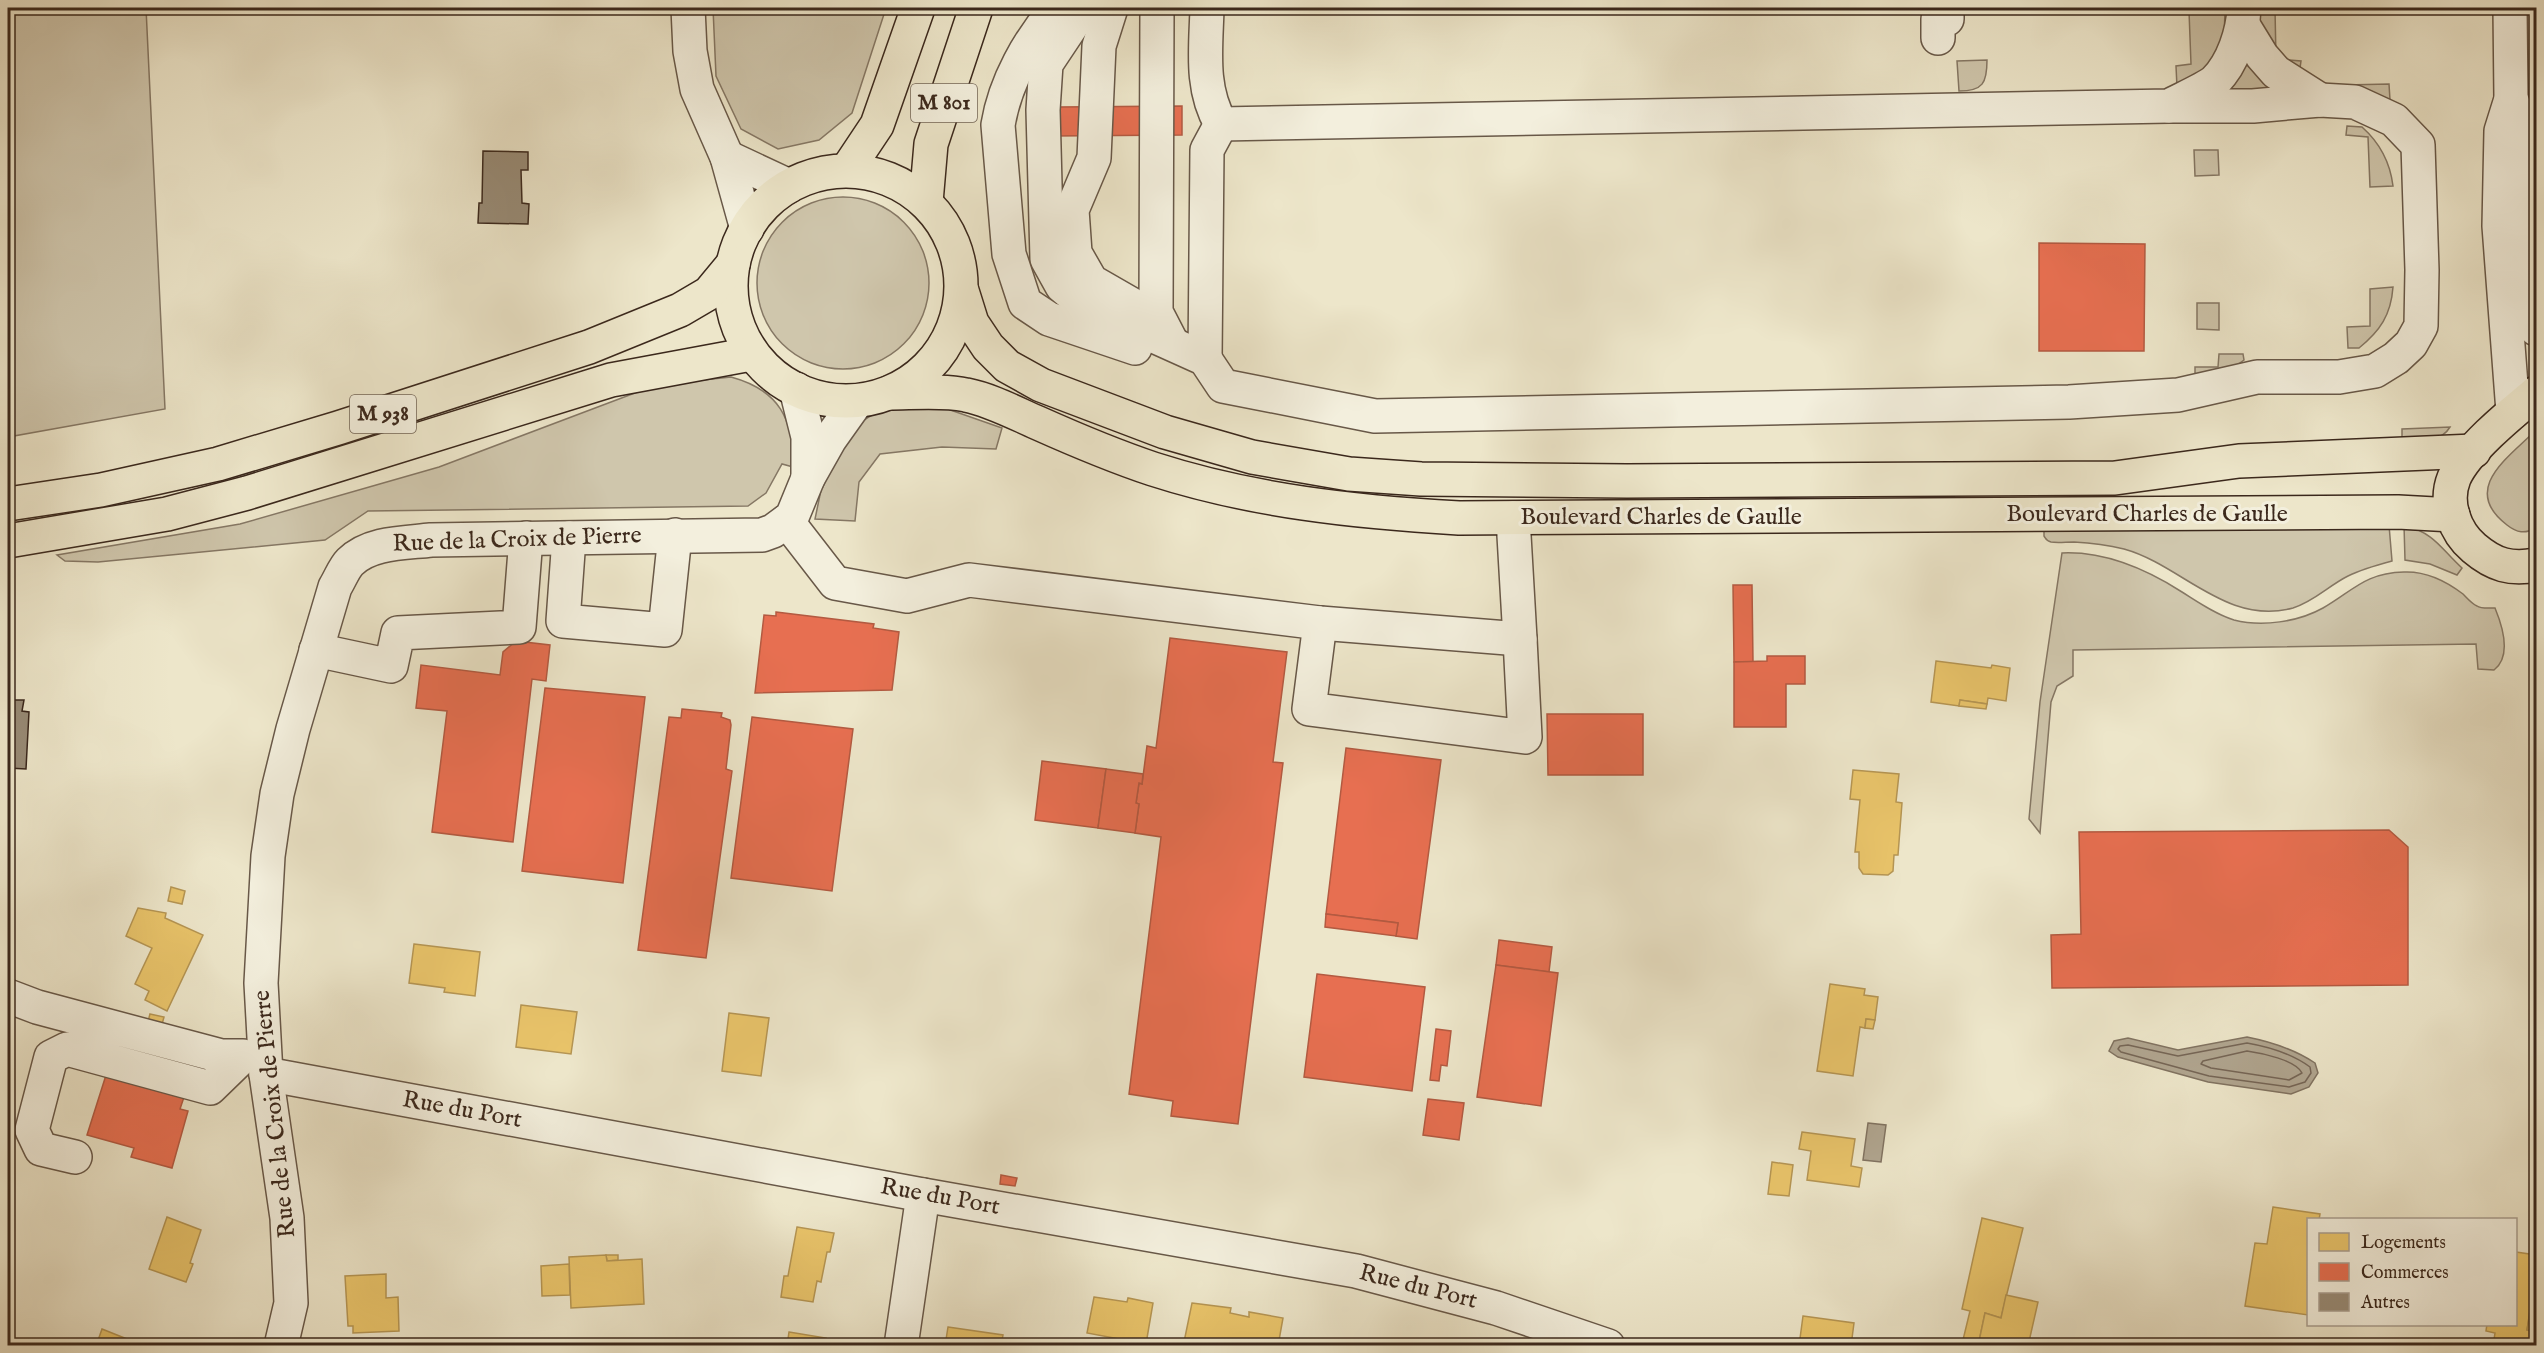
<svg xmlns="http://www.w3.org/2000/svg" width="2544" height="1353" font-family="'IM FELL English',serif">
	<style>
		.green { fill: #cfc6ac; stroke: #857764; stroke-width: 1.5 }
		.water { fill: #b0a58f; stroke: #817361; stroke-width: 1.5 }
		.homes { fill: #e9c46a; stroke: #b59553; stroke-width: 1.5 }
		.shops { fill: #e76f51; stroke: #b35a41; stroke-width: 1.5 }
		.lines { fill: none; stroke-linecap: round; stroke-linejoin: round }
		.shore { stroke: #766656; stroke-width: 1.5 }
		.building { fill: #988b76; stroke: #3b281c; stroke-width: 1.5 }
		.minor-casing { stroke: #685848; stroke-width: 36 }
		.major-casing { stroke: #3b281c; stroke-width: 36 }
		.minor { stroke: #f3efdd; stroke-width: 33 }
		.major { stroke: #ede6ca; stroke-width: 33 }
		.labels { text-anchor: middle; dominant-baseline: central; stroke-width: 6; stroke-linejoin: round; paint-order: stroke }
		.shield { fill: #f3efdd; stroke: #726456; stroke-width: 1.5 }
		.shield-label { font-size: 22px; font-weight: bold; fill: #3b281c }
		.street-label { font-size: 24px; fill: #3b281c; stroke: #f3efdd }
	</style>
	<rect width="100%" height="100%" fill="#ede6ca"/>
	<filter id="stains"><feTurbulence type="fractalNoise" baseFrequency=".00333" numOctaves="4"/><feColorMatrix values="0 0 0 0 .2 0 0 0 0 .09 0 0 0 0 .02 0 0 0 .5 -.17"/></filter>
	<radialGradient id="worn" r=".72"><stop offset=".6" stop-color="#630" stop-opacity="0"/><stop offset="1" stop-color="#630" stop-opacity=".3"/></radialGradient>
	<!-- green -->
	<g class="green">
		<polygon points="8,8 146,8 165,409 8,437"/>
		<polygon points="713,8 886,8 852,113 819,140 778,149 741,129 716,76"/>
		<polygon points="2275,9 2276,59 2301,61 2300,68 2275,63 2254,10"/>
		<polygon points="2225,10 2224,41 2207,70 2177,87 2176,66 2191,64 2189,11"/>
		<polygon points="2244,43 2287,91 2205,98"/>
		<path d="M 1987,60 C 1987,83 1983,91 1959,91 L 1957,61 Z"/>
		<polygon points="2389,84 2390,100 2344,85"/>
		<path d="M 2347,126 L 2362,127 C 2380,143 2390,161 2393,186 L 2370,187 L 2368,137 L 2346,135 Z"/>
		<polygon points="2218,150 2219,175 2195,176 2194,150"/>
		<circle cx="843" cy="283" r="86"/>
		<path d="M 2393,287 C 2391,315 2380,331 2359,348 L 2348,348 L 2347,327 L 2370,326 L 2370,289 Z"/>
		<polygon points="2197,303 2219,303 2219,330 2197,329"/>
		<polygon points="2219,354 2243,354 2244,360 2237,365 2199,379 2195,373 2195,367 2218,367"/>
		<path d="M 731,377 C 779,390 794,419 793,467 L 782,464 L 766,493 L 748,506 L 368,511 L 325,540 L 98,562 L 65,561 L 57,555 L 240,524 L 439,467 L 656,385 Z"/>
		<polygon points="939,406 1002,428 996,449 942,447 880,454 859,482 855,521 815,519 821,490 834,451 856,425 883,408"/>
		<path d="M 2450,427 C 2440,444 2419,439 2402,439 L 2402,429 Z"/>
		<path d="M 2536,430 L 2536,528 C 2525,534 2517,533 2507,525 C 2460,489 2508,458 2536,430 Z"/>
		<path d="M 2389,525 L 2392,561 C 2377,565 2362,569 2348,576 C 2328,586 2315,601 2293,608 C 2226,626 2182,565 2124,549 C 2107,545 2090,543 2074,542 C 2066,542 2057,543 2051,542 C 2046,541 2046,539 2044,536 L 2044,529 Z"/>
		<path d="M 2404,525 C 2436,534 2440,548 2462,568 L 2457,575 L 2430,564 L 2405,560 Z"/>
		<path d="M 2062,553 C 2106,551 2146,569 2182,592 C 2198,602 2215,614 2234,620 C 2262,627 2298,622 2323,608 C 2354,590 2365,573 2404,572 C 2426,571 2446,581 2463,594 C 2467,598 2472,604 2477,606 C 2481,609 2489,608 2495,608 C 2502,625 2512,656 2494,670 L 2478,669 L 2476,644 L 2073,650 L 2073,676 L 2057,686 L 2051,702 L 2040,833 L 2029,819 L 2040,702 Z"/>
	</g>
	<!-- water -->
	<g class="water">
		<path d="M 2247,1037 C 2272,1042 2294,1049 2315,1063 L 2318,1073 L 2309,1087 L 2291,1094 L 2208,1082 L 2118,1057 L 2109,1051 L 2114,1041 L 2128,1038 L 2178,1050 Z"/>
		<polygon points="1868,1123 1886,1125 1881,1162 1863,1160"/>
	</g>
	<!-- homes -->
	<g class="homes">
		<polygon points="1936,661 1991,668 1992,665 2010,668 2006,701 1988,698 1987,704 1960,700 1959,706 1931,702"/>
		<polygon points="1960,700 1987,704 1986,709 1959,706"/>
		<polygon points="1853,770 1899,774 1896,802 1902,803 1898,855 1894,855 1893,871 1888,875 1863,874 1859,868 1859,852 1855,852 1860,800 1850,799"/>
		<polygon points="171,887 185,891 182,904 168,901"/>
		<polygon points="138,908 166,913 165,918 203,935 167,1011 145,1000 149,991 135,984 152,948 126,936"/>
		<polygon points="414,944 480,952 475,996 444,992 445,988 409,983"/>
		<polygon points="1830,984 1865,989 1864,995 1878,997 1875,1020 1866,1019 1865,1028 1860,1027 1853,1076 1817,1071"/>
		<polygon points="521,1005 577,1012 571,1054 516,1047"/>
		<polygon points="729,1013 769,1018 761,1076 722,1071"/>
		<polygon points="150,1014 164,1017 161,1028 147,1025"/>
		<polygon points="1866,1019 1875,1020 1873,1029 1865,1028"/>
		<polygon points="1802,1132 1855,1139 1851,1166 1862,1168 1859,1187 1807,1180 1811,1151 1799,1149"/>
		<polygon points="1772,1162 1793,1165 1789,1196 1768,1194"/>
		<polygon points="2273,1207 2320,1214 2319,1220 2308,1220 2308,1315 2245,1306 2255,1243 2267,1244"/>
		<polygon points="167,1217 201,1230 190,1263 193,1264 186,1282 149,1269"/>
		<polygon points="1982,1218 2023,1228 2001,1318 1985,1313 1978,1346 1969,1346 1962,1344 1970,1311 1962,1309"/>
		<polygon points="797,1227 834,1233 830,1252 827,1252 821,1282 817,1281 813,1302 781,1297 784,1276 788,1276"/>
		<polygon points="2516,1252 2536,1255 2536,1278 2527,1330 2536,1332 2536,1346 2493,1346 2495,1333 2486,1331 2487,1324 2516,1324"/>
		<polygon points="606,1255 618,1255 618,1260 607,1261"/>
		<polygon points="606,1255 607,1261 642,1259 644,1304 571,1308 569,1257"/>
		<polygon points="569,1264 570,1295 542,1296 541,1266"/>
		<polygon points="386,1274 386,1298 398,1297 399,1331 353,1333 353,1326 348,1326 345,1276"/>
		<polygon points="2535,1277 2536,1278 2536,1332 2527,1330"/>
		<polygon points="2006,1295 2038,1302 2028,1346 1978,1346 1985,1313 2001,1318"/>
		<polygon points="1094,1297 1127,1302 1128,1298 1153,1303 1146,1344 1087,1333"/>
		<polygon points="1192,1303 1231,1308 1230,1313 1249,1317 1249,1312 1283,1318 1278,1346 1205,1346 1184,1342"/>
		<polygon points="1803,1316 1854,1323 1851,1346 1799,1346"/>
		<polygon points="948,1327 1003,1335 1001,1346 945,1346"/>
		<polygon points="102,1329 137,1343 136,1346 96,1346"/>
		<polygon points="789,1332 826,1338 824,1346 787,1346"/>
	</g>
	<!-- shops -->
	<g class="shops">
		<polygon points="1182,106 1182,135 1052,136 1058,107"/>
		<polygon points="2039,243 2145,244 2144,351 2039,351"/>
		<polygon points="1733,585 1752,585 1753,662 1734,662"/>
		<polygon points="776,612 874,624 873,628 899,632 892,690 755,693 764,615 776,616"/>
		<polygon points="1170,638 1287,652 1273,762 1283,763 1238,1124 1171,1116 1173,1101 1129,1094 1161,837 1135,833 1139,804 1136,803 1139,783 1142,784 1147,746 1156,748"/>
		<polygon points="516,641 550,645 546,681 532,679 513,842 432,832 447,711 416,708 421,665 500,675 503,652"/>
		<polygon points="1767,656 1805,656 1805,684 1786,684 1786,727 1734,727 1734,662 1767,661"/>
		<polygon points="545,688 645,697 623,883 522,871"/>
		<polygon points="682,709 722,713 721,717 730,720 731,725 726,769 732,771 706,958 638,950 669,717 681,718"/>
		<polygon points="1547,714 1643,714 1643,775 1548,775"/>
		<polygon points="752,717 853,729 832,891 731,878"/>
		<polygon points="1346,748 1441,760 1417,939 1396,936 1398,923 1326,914"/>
		<polygon points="1042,761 1106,769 1098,828 1035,820"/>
		<polygon points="1106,769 1143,774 1142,784 1139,783 1136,803 1139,804 1135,833 1098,828"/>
		<polygon points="2389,830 2408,847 2408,985 2052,988 2051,935 2081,934 2079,832"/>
		<polygon points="1326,914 1398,923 1396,936 1325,927"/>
		<polygon points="1499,940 1552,947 1549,972 1496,965"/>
		<polygon points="1496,965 1558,973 1541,1106 1477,1097"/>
		<polygon points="1317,974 1425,987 1412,1091 1304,1077"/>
		<polygon points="1436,1029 1451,1031 1447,1066 1441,1065 1439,1081 1430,1080"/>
		<polygon points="107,1072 185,1094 180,1109 188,1111 172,1168 131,1157 134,1148 87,1135"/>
		<polygon points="1428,1099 1464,1103 1459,1140 1423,1135"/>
		<polygon points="1001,1175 1017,1178 1015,1186 1000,1184"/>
	</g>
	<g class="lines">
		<!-- shore -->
		<g class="shore">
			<path d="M 2247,1043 C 2270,1047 2291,1053 2310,1067 L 2311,1073 L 2305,1082 L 2289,1087 L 2209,1076 L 2121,1052 L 2118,1049 L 2120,1046 L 2128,1045 L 2178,1056 Z"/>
			<path d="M 2247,1051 C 2261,1053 2296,1060 2302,1073 L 2289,1080 L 2211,1068 L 2201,1064 L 2203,1061 Z"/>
		</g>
	</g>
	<!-- building -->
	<g class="building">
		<polygon points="483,151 528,152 528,170 521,170 522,203 529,204 528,224 478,223 479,203 482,203"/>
		<polygon points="8,700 24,700 22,711 29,712 26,769 8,768"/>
	</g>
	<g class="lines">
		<defs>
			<g id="minor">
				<polyline points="688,8 690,51 697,89 727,157 747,229"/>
				<path d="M 1057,8 C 1029,40 1005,82 998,125 L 1009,254 L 1025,303 L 1049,319 L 1135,348"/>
				<polyline points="1094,8 1074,22 1046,64 1043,110 1047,259 1062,286 1085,305 1205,359 1223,386 1375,416 2069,402 2178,395 2257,377 2339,377 2375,371 2396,358 2411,344 2421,326 2422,270 2418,145 2394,120 2355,102 2320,100 2253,106 2169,106"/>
				<polyline points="1111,8 1099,46 1094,158 1072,210 1075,253 1091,281 1131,304 1134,310"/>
				<polyline points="1157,8 1156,312 1172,343"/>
				<path d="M 1207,8 C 1206,48 1200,88 1221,124 L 2169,106 C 2180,100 2207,88 2215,81 C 2233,63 2243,32 2244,8"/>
				<polyline points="2510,8 2511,99 2501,131 2499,226 2513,412"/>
				<polyline points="2243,25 2262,56 2276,72 2320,100"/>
				<polyline points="1938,38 1938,19 1947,19 1947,8"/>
				<polyline points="2511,99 2524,130 2528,182 2527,288 2536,329"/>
				<polyline points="727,157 789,186"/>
				<polyline points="1205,359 1207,150 1221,124"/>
				<polyline points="796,389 808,437 808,478"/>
				<polyline points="787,521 835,583 907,596 969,580 1320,623 1520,639 1513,518"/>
				<polyline points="569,538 563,621 665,630 675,535"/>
				<polyline points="1320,623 1309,709 1525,737 1520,639"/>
				<polyline points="316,650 391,666 398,633 519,627 526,538"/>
				<polyline points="8,996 37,1007 221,1056 243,1056 210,1088 67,1049 51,1057 32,1130 41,1149 75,1157"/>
				<polyline points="266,1074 923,1195 1356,1271 1496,1308 1608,1346"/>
				<path d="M 281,1346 L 291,1303 L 287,1218 L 266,1074 L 261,983 L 268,856 L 277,794 L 293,729 L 335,587 C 340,579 344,568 350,562 C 370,542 405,543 431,540 L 762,535 L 773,531 L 792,517 L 808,478 L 830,439 L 857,401"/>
				<polyline points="901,1346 923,1195"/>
			</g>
			<g id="major">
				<polyline points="847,170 877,125 918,8"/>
				<circle cx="846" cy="286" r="115"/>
				<polyline points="926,202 931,144 976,8"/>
				<polyline points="962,291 972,323 988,347 1007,366 1041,385 1165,432 1252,457 1349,474 1421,479 1627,481 2115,478 2239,461 2474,451"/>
				<path d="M 889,393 C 912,393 944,390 966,395 C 991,400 1015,413 1038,423 C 1076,440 1114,456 1153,469 C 1252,501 1355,512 1459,518 L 2398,512 L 2453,515"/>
				<path d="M 2536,393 C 2513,412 2466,450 2454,478 C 2444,503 2455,532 2474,548 C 2494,565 2511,570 2536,565"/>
				<polyline points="8,504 101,490 218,464 338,428 589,347 680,310 709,293 733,264"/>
				<polyline points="8,541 167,514 247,493 611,380 751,354"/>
			</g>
		</defs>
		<!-- minor casing -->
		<use href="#minor" class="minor-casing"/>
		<!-- major casing -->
		<use href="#major" class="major-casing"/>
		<!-- minor -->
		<use href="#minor" class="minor"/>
		<!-- major -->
		<use href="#major" class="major"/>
	</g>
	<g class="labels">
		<!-- shield labels -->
		<g class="shield">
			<rect x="911" y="84" width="66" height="38" rx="4.5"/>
			<rect x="350" y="395" width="66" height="38" rx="4.5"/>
		</g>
		<g class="shield-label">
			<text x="944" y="103">M 801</text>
			<text x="383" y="414">M 938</text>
		</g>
		<!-- street labels -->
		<g class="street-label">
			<text x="2147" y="514">Boulevard Charles de Gaulle</text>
			<text x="1661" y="517">Boulevard Charles de Gaulle</text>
			<text transform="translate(517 540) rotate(-2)">Rue de la Croix de Pierre</text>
			<text transform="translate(462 1110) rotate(10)">Rue du Port</text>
			<text transform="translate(275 1114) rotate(-96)">Rue de la Croix de Pierre</text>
			<text transform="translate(940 1197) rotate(10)">Rue du Port</text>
			<text transform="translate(1418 1287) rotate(14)">Rue du Port</text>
		</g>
	</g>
	<!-- margin -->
	<rect width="2544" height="1353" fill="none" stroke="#ede6ca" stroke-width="30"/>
	<rect x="9" y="9" width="2526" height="1335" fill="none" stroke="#3b281c" stroke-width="3"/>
	<rect x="15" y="15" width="2514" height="1323" fill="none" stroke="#3b281c" stroke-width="1.5"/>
	<!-- legend -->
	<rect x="2307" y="1218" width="210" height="108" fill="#f3efdd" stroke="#a99f90" stroke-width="1.5"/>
	<rect x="2319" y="1233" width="30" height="18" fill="#e9c46a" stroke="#a99f90" stroke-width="1.5"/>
	<text x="2361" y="1248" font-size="18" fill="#3b281c">Logements</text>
	<rect x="2319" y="1263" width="30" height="18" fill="#e76f51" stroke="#a99f90" stroke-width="1.5"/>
	<text x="2361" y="1278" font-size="18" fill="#3b281c">Commerces</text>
	<rect x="2319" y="1293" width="30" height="18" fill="#988b76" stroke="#a99f90" stroke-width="1.5"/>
	<text x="2361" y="1308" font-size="18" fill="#3b281c">Autres</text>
	<rect width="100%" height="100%" filter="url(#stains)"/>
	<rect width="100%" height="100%" fill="url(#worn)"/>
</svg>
